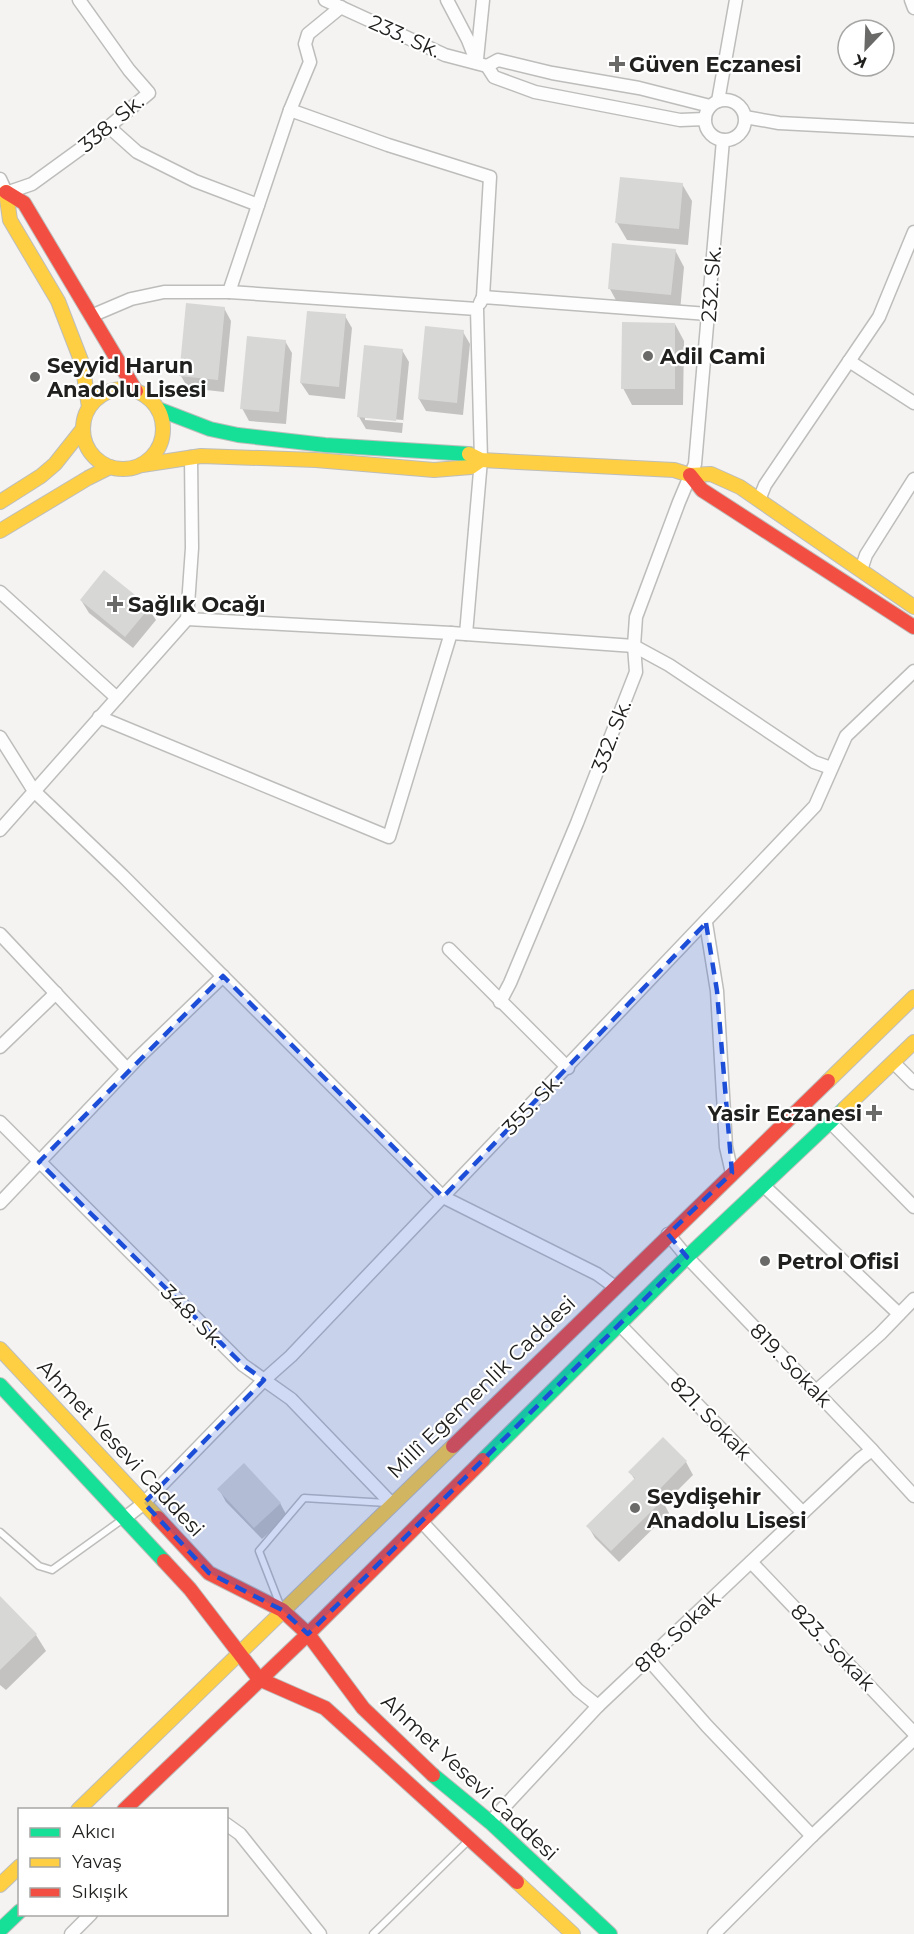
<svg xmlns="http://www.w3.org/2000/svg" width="914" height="1934" font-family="Montserrat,sans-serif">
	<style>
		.shadow { fill: #0003; fill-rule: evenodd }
		.building { fill: #d7d7d5 }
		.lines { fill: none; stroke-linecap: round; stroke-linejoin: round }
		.lane-casing { stroke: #bdbdbb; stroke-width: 9 }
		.street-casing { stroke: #bdbdbb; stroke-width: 15 }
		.fast-casing { stroke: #bdbdbb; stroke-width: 16 }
		.slow-casing { stroke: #bdbdbb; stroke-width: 16 }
		.jam-casing { stroke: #bdbdbb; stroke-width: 16 }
		.lane { stroke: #fdfdfd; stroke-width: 6 }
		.street { stroke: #fdfdfd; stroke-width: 12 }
		.fast { stroke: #16e098; stroke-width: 14 }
		.slow { stroke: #ffcf43; stroke-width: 14 }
		.jam { stroke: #f24e42; stroke-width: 14 }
		.marked { fill: #1d4ed8; fill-opacity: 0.2; stroke: #1d4ed8; stroke-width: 4.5; stroke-dasharray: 12 8; stroke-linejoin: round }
		.poi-dot { fill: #6a6a68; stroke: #fff; stroke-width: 2 }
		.labels { text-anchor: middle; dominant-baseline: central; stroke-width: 4.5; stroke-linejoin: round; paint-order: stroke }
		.street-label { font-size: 21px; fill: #20201e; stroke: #fff }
		.poi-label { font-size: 21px; font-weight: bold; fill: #20201e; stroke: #fff; text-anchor: start }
	</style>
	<rect width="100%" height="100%" fill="#f4f3f1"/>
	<!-- shadow -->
	<g class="shadow">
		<polygon points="682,184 692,201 688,245 627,240 617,223"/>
		<polygon points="675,250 684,267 680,311 619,306 610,289"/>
		<polygon points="224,308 231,321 224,392 188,388 181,376"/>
		<polygon points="345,316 352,328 345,399 309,395 301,383"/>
		<polygon points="675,324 684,341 683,405 632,405 623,388"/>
		<polygon points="463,332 470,344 463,415 426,411 419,399"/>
		<polygon points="285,341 292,353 286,424 249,421 242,408"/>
		<path d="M 402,350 L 409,362 L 402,433 L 366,429 L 359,417 ZM 365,417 L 403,420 L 403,423 L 365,420 Z"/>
		<polygon points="81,600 148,608 156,620 133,648 89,613"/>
		<polygon points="663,1439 686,1462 693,1475 664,1504 669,1513 619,1562 595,1538 588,1526 635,1480 630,1472"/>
		<polygon points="219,1489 280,1503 287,1516 262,1539 226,1502"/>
		<polygon points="0,1598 36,1635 46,1651 6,1690 0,1685"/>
	</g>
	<!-- building -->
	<g class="building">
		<polygon points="620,177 683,183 679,229 615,223"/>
		<polygon points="612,243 676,249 671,295 608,289"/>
		<polygon points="186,303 225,307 218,380 179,376"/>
		<polygon points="307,311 346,314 339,387 300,383"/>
		<polygon points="622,322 675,323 675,389 621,389"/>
		<polygon points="425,326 464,330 457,403 418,399"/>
		<polygon points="247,336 286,340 279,412 240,409"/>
		<polygon points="364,345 403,349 396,421 357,417"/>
		<polygon points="104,570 150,607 125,637 80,600"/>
		<polygon points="663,1437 687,1461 656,1493 663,1500 611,1551 586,1526 635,1478 628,1472"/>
		<polygon points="244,1463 281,1503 254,1528 217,1489"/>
		<polygon points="0,1596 37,1634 0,1670"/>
	</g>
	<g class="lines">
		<defs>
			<g id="lane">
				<polyline points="0,1532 39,1566 52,1570 123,1519"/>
				<polyline points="280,1605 259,1551 304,1498 387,1503"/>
				<polyline points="373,1934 470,1839"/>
			</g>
			<g id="street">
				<polyline points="325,0 445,55 487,66"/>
				<polyline points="447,0 468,40 477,63"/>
				<polyline points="911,0 914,8"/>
				<polyline points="477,59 483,0"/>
				<polyline points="487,66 494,77 535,92 680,120 705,119"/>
				<polyline points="487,66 498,60 552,73 639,88 710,106"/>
				<circle cx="725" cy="120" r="20"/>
				<polyline points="718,101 736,0"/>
				<polyline points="290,110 388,145 490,177 483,297"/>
				<polyline points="745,117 779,123 914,130"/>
				<polyline points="109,127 137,152 195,181 258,205"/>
				<polyline points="0,179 6,192"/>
				<polyline points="3,194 32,184 94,139 149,93 129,70 79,0"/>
				<polyline points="229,292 290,110 310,62 305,44 308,34 341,7"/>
				<polyline points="480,303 483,297 708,314"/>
				<polyline points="91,316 131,299 164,292 229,292 477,309 481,460 466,634"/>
				<polyline points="849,361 914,403"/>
				<polyline points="759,500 765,485 879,317 914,232"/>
				<polyline points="861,570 866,555 914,479"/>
				<polyline points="0,592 117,698"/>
				<polyline points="187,619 451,633 634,646 669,665 814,762 831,768"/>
				<polyline points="99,717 389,837 451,633"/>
				<polyline points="0,737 34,791 123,876 443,1197 597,1274 615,1287"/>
				<polyline points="0,830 187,619 192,548 191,457"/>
				<polyline points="706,923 717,991 726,1147 732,1173"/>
				<polyline points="0,934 127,1069"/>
				<polyline points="449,949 568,1068"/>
				<polyline points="500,1002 510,983 577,823 636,672 634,646 636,617 679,502 695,464 723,140"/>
				<polyline points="0,1047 56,993"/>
				<polyline points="893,1062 914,1083"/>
				<polyline points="0,1122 243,1365 291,1399 391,1503"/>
				<polyline points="830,1122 914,1207"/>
				<polyline points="763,1185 899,1314"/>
				<polyline points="0,1203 138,1058 223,976"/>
				<polyline points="668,1234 687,1257 872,1450 914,1496"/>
				<polyline points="619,1324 803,1513"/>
				<polyline points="816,1391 880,1334 914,1299"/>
				<polyline points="125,1518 144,1503 264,1380 291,1356 815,806 846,736 914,671"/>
				<polyline points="421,1521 578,1690 598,1706"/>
				<polyline points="751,1562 914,1733"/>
				<polyline points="648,1659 707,1726 812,1836"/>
				<polyline points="490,1822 598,1706 860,1459 872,1450"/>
				<polyline points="226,1824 240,1834 320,1934"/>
				<polyline points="71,1934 91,1914"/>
				<polyline points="714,1934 812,1836 914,1739"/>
			</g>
			<g id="fast">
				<polyline points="158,409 210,429 238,435 325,445 469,454"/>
				<polyline points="0,1385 164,1561"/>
				<polyline points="483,1460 687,1257 844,1109"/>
				<polyline points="433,1775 490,1822 610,1934"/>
				<polyline points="0,1930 20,1911"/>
			</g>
			<g id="slow">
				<polyline points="6,192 10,220 58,301 82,363 89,407"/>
				<circle cx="123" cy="429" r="40"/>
				<polyline points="469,454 481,460 674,470 690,475 711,474 740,487 914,607"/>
				<polyline points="142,465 201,456 316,460 434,470 471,467 481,460"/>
				<polyline points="0,502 41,476 55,464 82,430"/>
				<polyline points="0,531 88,478 110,467"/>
				<polyline points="828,1081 914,997"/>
				<polyline points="844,1109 914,1042"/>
				<polyline points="0,1349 158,1518"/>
				<polyline points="78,1810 453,1446"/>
				<polyline points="517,1882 573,1934"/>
				<polyline points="0,1885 20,1866"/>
			</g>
			<g id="jam">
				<polyline points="6,192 24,203 136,391"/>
				<polyline points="690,475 702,490 914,627"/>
				<polyline points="453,1446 828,1081"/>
				<polyline points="158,1518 209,1573 282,1610 308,1634 363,1708 433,1775"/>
				<polyline points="164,1561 190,1589 259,1679 325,1708 517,1882"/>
				<polyline points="124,1810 308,1634 483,1460"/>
			</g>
		</defs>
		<!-- lane casing -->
		<use href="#lane" class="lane-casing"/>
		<!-- street casing -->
		<use href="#street" class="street-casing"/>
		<!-- fast casing -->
		<use href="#fast" class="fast-casing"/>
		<!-- slow casing -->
		<use href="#slow" class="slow-casing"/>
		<!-- jam casing -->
		<use href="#jam" class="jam-casing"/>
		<!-- lane -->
		<use href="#lane" class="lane"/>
		<!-- street -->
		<use href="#street" class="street"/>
		<!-- fast -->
		<use href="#fast" class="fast"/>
		<!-- slow -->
		<use href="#slow" class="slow"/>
		<!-- jam -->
		<use href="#jam" class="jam"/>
	</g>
	<!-- marked area -->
	<path class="marked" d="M 706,923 L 717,991 L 732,1173 L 668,1234 L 687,1257 L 308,1634 L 282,1610 L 209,1573 L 144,1503 L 264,1380 L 243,1365 L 39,1162 L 223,976 L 443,1197 Z"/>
	<!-- markers -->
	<g class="poi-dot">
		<path d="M614 55h6v6h6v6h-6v6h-6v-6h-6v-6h6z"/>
		<circle cx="648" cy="356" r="6"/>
		<circle cx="35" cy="377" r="6"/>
		<path d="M112 595h6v6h6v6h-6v6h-6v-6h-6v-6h6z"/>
		<path d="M871 1104h6v6h6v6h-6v6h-6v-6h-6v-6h6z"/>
		<circle cx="765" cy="1261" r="6"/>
		<circle cx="635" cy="1508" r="6"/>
	</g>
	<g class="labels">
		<!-- street labels -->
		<g class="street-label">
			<text transform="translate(405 36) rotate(24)">233. Sk.</text>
			<text transform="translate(111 123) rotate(-40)">338. Sk.</text>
			<text transform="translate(711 284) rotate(-86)">232. Sk.</text>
			<text transform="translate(611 736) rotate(-69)">332. Sk.</text>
			<text transform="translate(532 1104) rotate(-46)">355. Sk.</text>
			<text transform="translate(193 1316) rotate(45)">348. Sk.</text>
			<text transform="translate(791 1365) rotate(46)">819. Sokak</text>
			<text transform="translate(481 1387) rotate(-44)">Millî Egemenlik Caddesi</text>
			<text transform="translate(711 1418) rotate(46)">821. Sokak</text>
			<text transform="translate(121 1448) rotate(47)">Ahmet Yesevi Caddesi</text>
			<text transform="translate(677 1632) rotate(-43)">818. Sokak</text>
			<text transform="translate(833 1647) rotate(46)">823. Sokak</text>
			<text transform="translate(470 1777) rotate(43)">Ahmet Yesevi Caddesi</text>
		</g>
		<!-- poi labels -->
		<g class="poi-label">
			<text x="629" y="64">Güven Eczanesi</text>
			<text x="660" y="356">Adil Cami</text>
			<text x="47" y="365">Seyyid Harun<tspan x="47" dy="24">Anadolu Lisesi</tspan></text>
			<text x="128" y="604">Sağlık Ocağı</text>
			<text x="862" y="1113" text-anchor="end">Yasir Eczanesi</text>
			<text x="777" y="1261">Petrol Ofisi</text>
			<text x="647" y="1496">Seydişehir<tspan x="647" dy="24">Anadolu Lisesi</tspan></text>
		</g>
	</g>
	<!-- legend -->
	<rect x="18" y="1808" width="210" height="108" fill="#ffffff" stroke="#a6a6a5" stroke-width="1.5"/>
	<rect x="30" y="1828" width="30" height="9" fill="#16e098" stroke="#a6a6a5" stroke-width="1.5"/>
	<text x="72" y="1838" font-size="18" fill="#20201e">Akıcı</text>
	<rect x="30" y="1858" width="30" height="9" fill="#ffcf43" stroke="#a6a6a5" stroke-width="1.5"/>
	<text x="72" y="1868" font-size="18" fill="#20201e">Yavaş</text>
	<rect x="30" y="1888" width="30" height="9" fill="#f24e42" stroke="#a6a6a5" stroke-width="1.5"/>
	<text x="72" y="1898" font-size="18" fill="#20201e">Sıkışık</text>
	<!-- north arrow -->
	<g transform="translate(866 48) rotate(203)"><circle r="28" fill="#ffffff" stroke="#a6a6a5" stroke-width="1.5"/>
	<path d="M0-4.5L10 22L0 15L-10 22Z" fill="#6a6a68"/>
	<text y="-9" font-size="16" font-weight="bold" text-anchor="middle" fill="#20201e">K</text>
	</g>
</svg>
